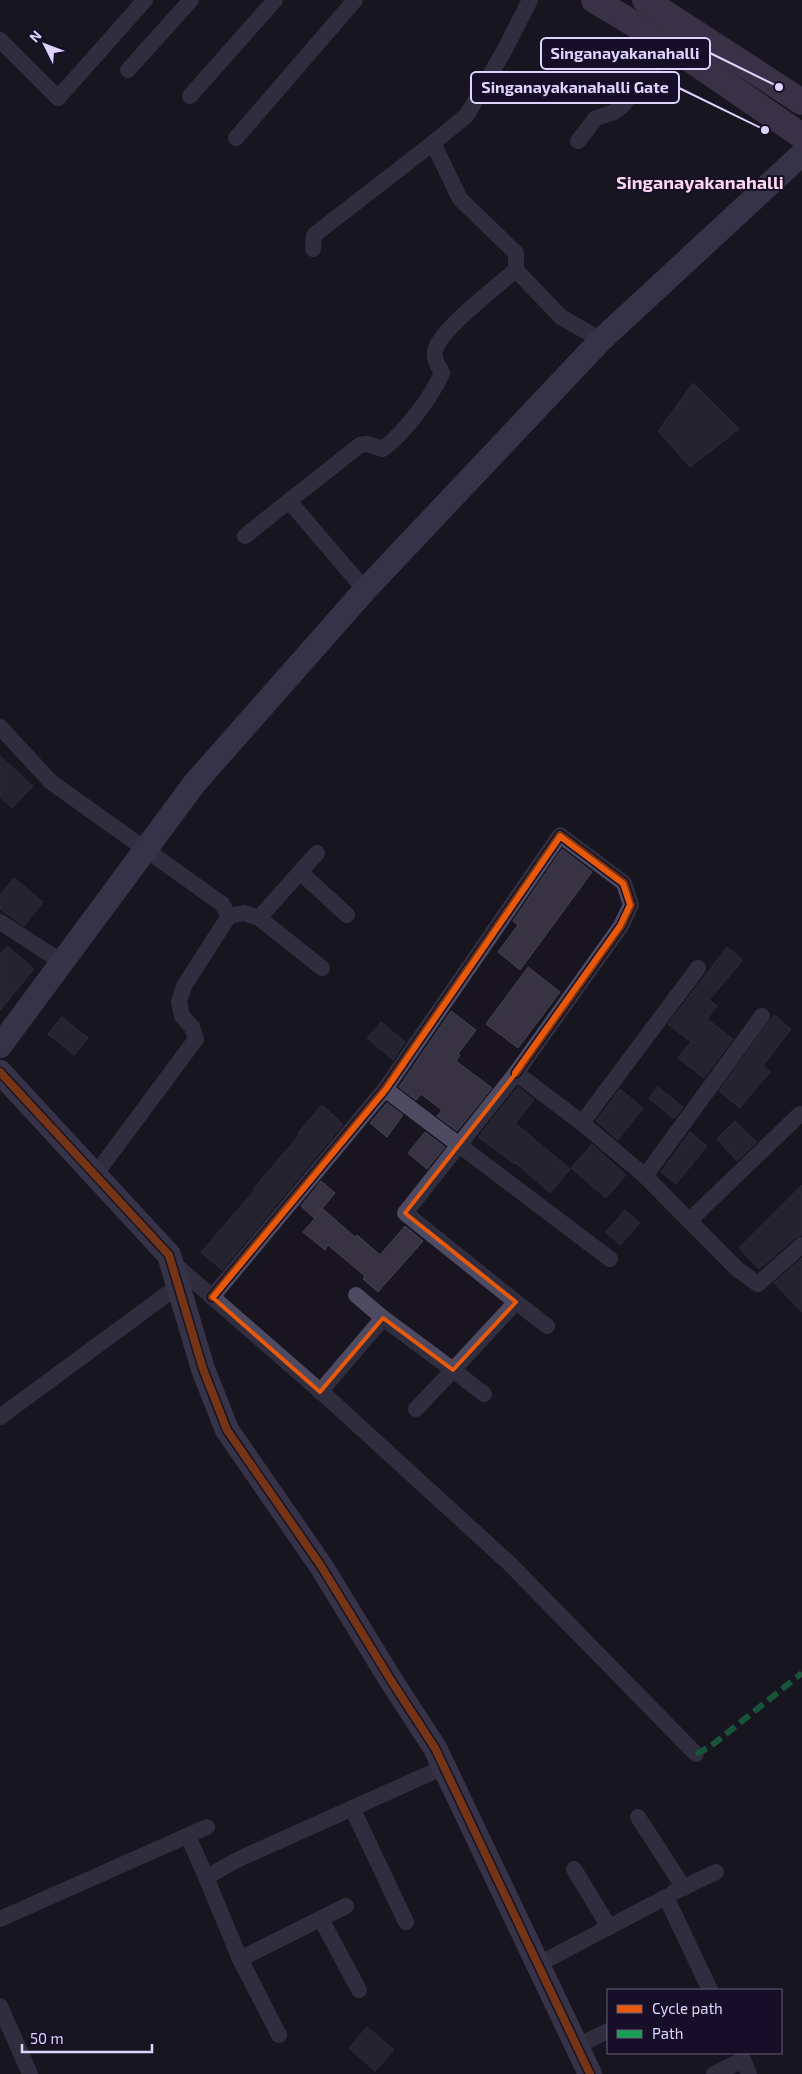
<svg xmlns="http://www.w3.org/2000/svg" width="802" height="2074" font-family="'Exo 2',sans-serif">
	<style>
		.building { fill: #373343; stroke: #464056 }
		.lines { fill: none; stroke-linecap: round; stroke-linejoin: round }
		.street { stroke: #4e4a62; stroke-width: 16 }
		.secondary { stroke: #5b5675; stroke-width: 24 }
		.primary { stroke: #625473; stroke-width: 26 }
		.quiet { stroke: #1a9f57; stroke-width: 6; stroke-dasharray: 12 6; stroke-linecap: butt }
		.cycleway-casing { stroke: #160f27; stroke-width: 11 }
		.cycleway { stroke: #e8590c; stroke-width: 8 }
		.marked { fill: none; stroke: #e8590c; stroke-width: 4; stroke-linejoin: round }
		.labels { text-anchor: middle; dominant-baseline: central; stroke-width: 4; stroke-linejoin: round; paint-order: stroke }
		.quarter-label { font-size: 18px; font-weight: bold; fill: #ffd7ed; stroke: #160f27 }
		.leader { fill: none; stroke: #ded5ff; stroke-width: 2 }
		.callout-dot { fill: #ded5ff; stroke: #160f27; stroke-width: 2 }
		.callout { fill: #160f27; stroke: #ded5ff; stroke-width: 2 }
		.callout-label { font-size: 16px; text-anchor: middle; font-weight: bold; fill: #ded5ff }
	</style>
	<rect width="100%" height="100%" fill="#181521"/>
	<!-- building -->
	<g class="building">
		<polygon points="693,383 739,429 690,467 658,431"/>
		<polygon points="0,756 33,786 12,808 0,797"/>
		<polygon points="562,849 592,872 520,970 498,952 518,925 513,921"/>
		<polygon points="14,878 43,902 24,926 0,909 0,895"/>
		<polygon points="7,946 34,969 0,1010 0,954"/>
		<polygon points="727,947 743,960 709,1000 717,1006 707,1019 733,1039 704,1078 678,1058 691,1042 668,1024"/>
		<polygon points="528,967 560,992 518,1048 486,1024"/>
		<polygon points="451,1011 476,1030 458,1054 460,1055 456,1061 492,1088 457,1131 437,1116 442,1110 421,1094 416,1100 399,1087"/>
		<polygon points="774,1015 791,1029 763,1066 770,1072 740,1108 719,1091"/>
		<polygon points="62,1017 88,1038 74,1055 48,1034"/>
		<polygon points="381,1022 405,1042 393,1060 367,1038"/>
		<polygon points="518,1087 534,1100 515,1123 570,1169 550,1193 516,1163 515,1164 478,1137"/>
		<polygon points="658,1087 683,1107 674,1119 649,1098"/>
		<polygon points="620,1089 643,1108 618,1140 596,1121"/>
		<polygon points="387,1103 403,1115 387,1137 370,1123"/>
		<polygon points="322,1105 343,1124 222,1270 201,1252 255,1190 254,1188 300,1134 298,1133"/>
		<polygon points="735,1121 757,1142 737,1161 717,1139"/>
		<polygon points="425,1132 445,1147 427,1169 408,1153"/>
		<polygon points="690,1132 707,1146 676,1184 661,1172"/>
		<polygon points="592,1144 626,1175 606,1198 571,1168"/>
		<polygon points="321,1181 335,1193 314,1218 301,1206"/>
		<polygon points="802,1185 802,1235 795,1238 759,1269 739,1248"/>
		<polygon points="323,1209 355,1237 357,1235 380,1255 405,1226 423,1241 378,1292 363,1279 365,1276 328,1245 325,1250 303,1232"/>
		<polygon points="625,1210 640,1223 620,1245 606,1232"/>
		<polygon points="802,1258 802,1312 774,1283"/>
		<polygon points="367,2027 394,2050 375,2071 349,2048"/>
	</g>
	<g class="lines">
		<!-- street -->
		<g class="street">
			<polyline points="530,0 504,51 467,115 433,143 460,199 516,253 516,270 561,317 601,340"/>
			<polyline points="0,40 58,98 145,0"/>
			<polyline points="128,70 191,0"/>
			<polyline points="190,96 275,0"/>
			<polyline points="236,138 355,0"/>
			<polyline points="578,141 596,118 614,112 622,106 671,46"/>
			<polyline points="313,249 314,235 433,143"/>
			<path d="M 289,501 L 360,445 L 367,444 L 383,449 C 405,432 431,398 442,373 C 438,365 432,357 436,348 C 442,329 498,285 516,270"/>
			<polyline points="245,536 289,501 365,590"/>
			<polyline points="0,727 51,782 222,904 229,916 184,986 179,1002 182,1016 192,1027 196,1039 95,1175"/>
			<polyline points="300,872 347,915"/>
			<polyline points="229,916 244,913 259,918 322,968"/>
			<polyline points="259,918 317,853"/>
			<polyline points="0,922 62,962"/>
			<polyline points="385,1089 610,1259"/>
			<polyline points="582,1123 698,968"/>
			<polyline points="645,1176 762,1016"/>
			<polyline points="689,1221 800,1114"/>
			<polyline points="171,1261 327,1397 510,1564 696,1754"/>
			<polyline points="356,1295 383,1318"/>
			<polyline points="212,1297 385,1089 560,835 624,883 631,905 621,926 516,1073"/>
			<polyline points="516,1302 547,1326"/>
			<polyline points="320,1392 383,1318 453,1370 416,1409"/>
			<polyline points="484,1394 453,1370 516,1302 405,1213 516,1073 582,1123 645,1176 737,1269 758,1284 802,1245"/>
			<polyline points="0,1417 178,1286"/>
			<polyline points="352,1808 406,1922"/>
			<polyline points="638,1817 684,1888"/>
			<polyline points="188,1836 206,1877"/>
			<polyline points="574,1869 609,1927"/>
			<polyline points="674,1892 716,1872"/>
			<polyline points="346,1906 240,1959 206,1877 241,1858 444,1767"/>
			<polyline points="0,1919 207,1827"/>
			<polyline points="321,1919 359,1990"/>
			<polyline points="240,1959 279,2035"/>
			<polyline points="537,1965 666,1897 710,1990"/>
			<polyline points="0,2006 30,2074"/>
			<polyline points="576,2046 608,2031"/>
			<polyline points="714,2074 743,2060 749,2074"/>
		</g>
		<!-- secondary -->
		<g class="secondary">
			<polyline points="0,1046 194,784 365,590 601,340 802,154"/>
			<polyline points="0,1072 169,1255 203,1369 227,1430 321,1566 392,1682 435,1748 590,2074"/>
		</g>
		<!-- primary -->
		<g class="primary">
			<polyline points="594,0 671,46 802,136"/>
			<polyline points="645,0 802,102"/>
		</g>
		<!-- quiet -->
		<polyline class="quiet" points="696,1754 711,1746 802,1673"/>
		<defs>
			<g id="cycleway">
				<polyline points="0,1072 169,1255 203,1369 227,1430 321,1566 392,1682 435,1748 590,2074"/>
				<polyline points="212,1297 385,1089 560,835 624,883 631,905 621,926 516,1073"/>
			</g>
		</defs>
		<!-- cycleway casing -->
		<use href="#cycleway" class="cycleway-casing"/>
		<!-- cycleway -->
		<use href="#cycleway" class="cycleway"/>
	</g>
	<!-- marked area -->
	<path d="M0 0H802V2074H0ZM 560,835 L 624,883 L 631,905 L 621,926 L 516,1073 L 405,1213 L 516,1302 L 453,1370 L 383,1318 L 320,1392 L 212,1297 L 385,1089 Z" fill="#181521" fill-opacity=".55" fill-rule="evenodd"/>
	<path class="marked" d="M 560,835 L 624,883 L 631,905 L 621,926 L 516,1073 L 405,1213 L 516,1302 L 453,1370 L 383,1318 L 320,1392 L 212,1297 L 385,1089 Z"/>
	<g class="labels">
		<!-- quarter labels -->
		<g class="quarter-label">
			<text x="700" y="182">Singanayakanahalli</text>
		</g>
	</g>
	<!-- callouts -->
	<path class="leader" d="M779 87L710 53M765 130L679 88"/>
	<g class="callout-dot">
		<circle cx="779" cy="87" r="5"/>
		<circle cx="765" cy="130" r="5"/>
	</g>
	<g class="callout">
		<rect x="541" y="38" width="169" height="31" rx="5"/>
		<rect x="471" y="72" width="208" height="31" rx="5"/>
	</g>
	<g class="callout-label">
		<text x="625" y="59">Singanayakanahalli</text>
		<text x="575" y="93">Singanayakanahalli Gate</text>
	</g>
	<!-- legend -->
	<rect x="607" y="1989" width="175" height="65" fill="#160f27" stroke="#665e7d"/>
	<rect x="617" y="2005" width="25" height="8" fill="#e8590c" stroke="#665e7d"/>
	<text x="652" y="2014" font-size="15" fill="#ded5ff">Cycle path</text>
	<rect x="617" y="2030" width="25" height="8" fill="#1a9f57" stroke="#665e7d"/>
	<text x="652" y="2039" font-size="15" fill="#ded5ff">Path</text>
	<!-- north arrow -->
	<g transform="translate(45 45) rotate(312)" stroke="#160f27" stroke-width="4" paint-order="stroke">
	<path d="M0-4L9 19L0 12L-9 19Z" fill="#ded5ff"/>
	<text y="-8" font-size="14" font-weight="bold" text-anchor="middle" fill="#ded5ff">N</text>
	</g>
	<!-- scale -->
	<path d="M22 2044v8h130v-8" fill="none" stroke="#ded5ff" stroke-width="2.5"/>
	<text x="30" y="2044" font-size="15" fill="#ded5ff" stroke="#160f27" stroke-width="4" paint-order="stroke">50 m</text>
</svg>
